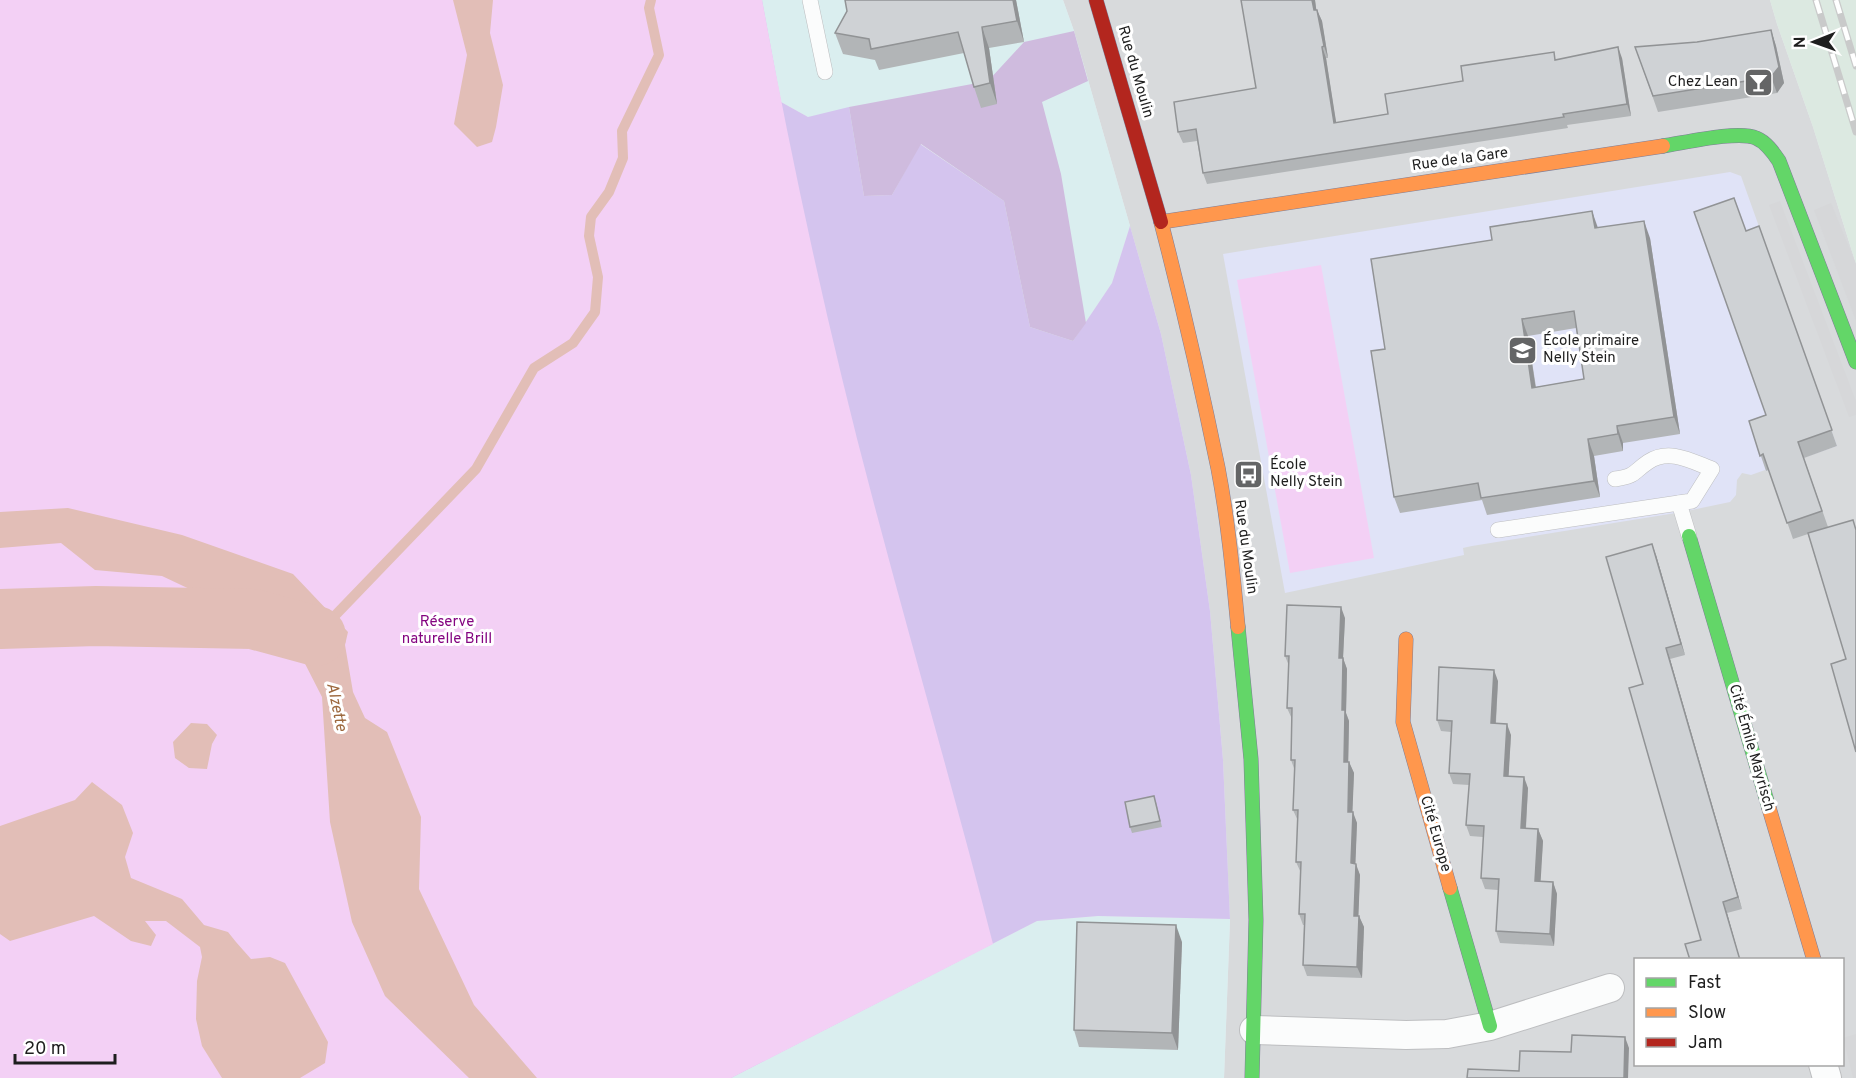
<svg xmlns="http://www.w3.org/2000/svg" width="1856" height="1078" font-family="Overpass,sans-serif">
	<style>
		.residential { fill: #d8dadc; fill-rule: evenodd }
		.commercial { fill: #daeeef }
		.industrial { fill: #dce9e1 }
		.education { fill: #e0e3f7 }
		.grass { fill: #d4c4ee }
		.forest { fill: #cfbbde }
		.park { fill: #f3d0f5 }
		.parking { fill: #d6d7d9 }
		.water { fill: #e2beb7 }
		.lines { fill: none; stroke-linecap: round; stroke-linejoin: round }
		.stream { stroke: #e2beb7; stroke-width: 10 }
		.river { stroke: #e2beb7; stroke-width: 60 }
		.lane-casing { stroke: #bdbec0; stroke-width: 16 }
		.street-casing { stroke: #bdbec0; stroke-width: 30 }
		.fast-casing { stroke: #7f7e98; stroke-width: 15 }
		.slow-casing { stroke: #7f7e98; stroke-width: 15 }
		.jam-casing { stroke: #7f7e98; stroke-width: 15 }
		.lane { stroke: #fbfcfc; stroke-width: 15 }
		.street { stroke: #fbfcfc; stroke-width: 28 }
		.fast { stroke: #63d668; stroke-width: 14 }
		.slow { stroke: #ff974d; stroke-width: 14 }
		.jam { stroke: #b3261e; stroke-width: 14 }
		.rail-casing { stroke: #c9caca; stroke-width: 7 }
		.rail { stroke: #fff; stroke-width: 4.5; stroke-dasharray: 14; stroke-linecap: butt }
		.wall { fill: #b2b5b7; fill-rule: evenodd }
		.shaded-wall { fill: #919395 }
		.building { fill: #cfd2d5; stroke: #919395; stroke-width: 1.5; fill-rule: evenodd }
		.labels { text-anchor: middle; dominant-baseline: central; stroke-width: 6; stroke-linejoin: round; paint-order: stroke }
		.street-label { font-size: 15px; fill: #1e1e1e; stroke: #fff }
		.poi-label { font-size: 15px; fill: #1e1e1e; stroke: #fff; text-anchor: start }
		.park-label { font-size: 15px; fill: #840480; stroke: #fff }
		.water-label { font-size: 16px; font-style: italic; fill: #9c673c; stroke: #fff }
	</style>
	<rect width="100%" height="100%" fill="#e6e9ed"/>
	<!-- residential -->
	<path class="residential" d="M 1063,0 L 1770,0 L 1777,24 L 1813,127 L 1856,264 L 1856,1078 L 1224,1078 L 1230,920 L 1223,760 L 1210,611 L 1191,475 L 1161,334 L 1074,31 ZM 1636,960 L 1842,960 L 1842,1064 L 1636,1064 Z"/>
	<!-- commercial -->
	<g class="commercial">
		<polygon points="762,0 1063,0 1074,31 1130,226 1112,283 1073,341 1030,327 1004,201 921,144 892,195 808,117 781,102"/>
		<polygon points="1098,916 1230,919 1224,1078 731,1078 1037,921"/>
	</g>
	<!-- industrial -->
	<polygon class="industrial" points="1770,0 1856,0 1856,264 1813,127 1777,24"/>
	<!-- education -->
	<polygon class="education" points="1730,172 1741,176 1837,446 1766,471 1765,470 1751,475 1742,473 1737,480 1736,495 1730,502 1682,512 1472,546 1463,548 1464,555 1285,593 1223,254"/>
	<!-- grass -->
	<polygon class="grass" points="453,0 762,0 781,102 808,117 849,107 864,196 892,195 920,144 1004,201 1030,327 1073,341 1112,283 1130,226 1161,334 1191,475 1210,611 1223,760 1230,919 1098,916 1037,921 731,1078"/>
	<!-- forest -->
	<polygon class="forest" points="1074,31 1088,81 1042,102 1061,174 1086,323 1073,341 1030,327 1004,201 921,144 892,195 864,196 849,107 988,81 1024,42"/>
	<!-- park -->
	<g class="park">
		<path d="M 0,0 L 762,0 C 793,168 829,335 873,500 C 912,648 955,795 993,944 L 731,1078 L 0,1078 Z"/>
		<polygon points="1321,265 1374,558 1290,573 1237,280"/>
	</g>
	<!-- parking -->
	<g class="parking">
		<polygon points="1780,201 1856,401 1856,415 1849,417 1769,205"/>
		<polygon points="1831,203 1856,264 1856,321 1814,210"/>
		<polygon points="1856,1034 1856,1078 1853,1078 1843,1038"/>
	</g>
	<!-- water -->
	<g class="water">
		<polygon points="453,0 493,0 490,33 503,85 496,127 492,142 477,147 454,124 467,55"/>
		<polygon points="68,508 182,535 293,574 348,632 345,645 353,692 365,718 387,732 421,817 419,889 474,1005 537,1078 469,1078 385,996 352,922 330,822 322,697 297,648 253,619 162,576 95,570 61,543 0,548 0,512"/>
		<polygon points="191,723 207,724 217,735 212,744 207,769 189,768 175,758 173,742"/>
		<polygon points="92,782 122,805 133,833 125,857 131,878 182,899 204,925 228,932 236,942 251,959 270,957 285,963 328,1042 325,1063 300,1078 222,1078 202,1046 196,1019 197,981 202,957 200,947 166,921 145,921 156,935 151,946 131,941 94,916 10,941 0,934 0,826 75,800"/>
	</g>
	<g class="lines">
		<!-- stream -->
		<polyline class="stream" points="324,627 476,469 534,368 573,343 595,312 598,277 589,236 591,217 609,192 623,158 622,131 659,55 649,8 651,0"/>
		<!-- river -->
		<polyline class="river" points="0,619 96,616 253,619 316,636"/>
		<defs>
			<g id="lane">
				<polyline points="810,0 825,72"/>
				<polyline points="1679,503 1689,536"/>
				<path d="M 1498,530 L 1692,501 L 1712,469 C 1691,461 1669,448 1648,462 C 1632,473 1636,476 1615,479"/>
			</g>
			<g id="street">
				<polyline points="1254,1030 1406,1035 1447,1034 1490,1026 1610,988"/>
				<polyline points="1823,1064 1827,1078"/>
			</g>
			<g id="fast">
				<path d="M 1663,146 C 1684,143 1738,130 1756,138 C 1766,142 1773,152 1779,161 L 1856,362"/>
				<polyline points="1689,536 1769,808"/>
				<polyline points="1238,627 1251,759 1256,920 1252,1078"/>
				<polyline points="1450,888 1490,1026"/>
			</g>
			<g id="slow">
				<path d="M 1161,222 C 1182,303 1201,385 1218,468 C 1228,520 1233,574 1238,627"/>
				<polyline points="1161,222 1663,146"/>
				<polyline points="1406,639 1403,722 1450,888"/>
				<polyline points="1769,808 1814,960"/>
			</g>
			<polyline id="jam" points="1096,0 1161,222"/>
		</defs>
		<!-- lane casing -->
		<use href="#lane" class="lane-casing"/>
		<!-- street casing -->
		<use href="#street" class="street-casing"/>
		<!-- fast casing -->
		<use href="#fast" class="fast-casing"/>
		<!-- slow casing -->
		<use href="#slow" class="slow-casing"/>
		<!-- jam casing -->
		<use href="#jam" class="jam-casing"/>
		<!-- lane -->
		<use href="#lane" class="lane"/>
		<!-- street -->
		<use href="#street" class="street"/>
		<!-- fast -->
		<use href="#fast" class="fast"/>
		<!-- slow -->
		<use href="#slow" class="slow"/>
		<!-- jam -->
		<use href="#jam" class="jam"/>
		<defs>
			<g id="rail">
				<polyline points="1816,0 1856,132"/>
				<polyline points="1836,0 1856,66"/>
			</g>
		</defs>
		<!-- rail casing -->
		<use href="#rail" class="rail-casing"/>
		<!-- rail -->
		<use href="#rail" class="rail"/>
	</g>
	<!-- wall -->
	<g class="wall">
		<polygon points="1016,0 1024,42 989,48 997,104 981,108 974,87 964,53 879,70 875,60 843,54 835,33"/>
		<polygon points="1241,0 1315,0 1316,10 1317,10 1322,21 1328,58 1326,58 1336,123 1388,114 1463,81 1557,60 1622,58 1631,116 1567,125 1568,128 1207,184 1203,173 1197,141 1183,143 1178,132 1256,88"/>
		<polygon points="1771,30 1776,46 1784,83 1777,93 1658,112 1635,47 1697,42"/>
		<polygon points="1759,226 1837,446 1804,458 1828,527 1846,659 1808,534 1793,539 1769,470 1766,471 1749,421 1766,415 1746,231"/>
		<path d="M 1598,228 L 1650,238 L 1680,434 L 1623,443 L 1623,451 L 1594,456 L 1600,497 L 1487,515 L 1482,500 L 1400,513 L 1394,497 L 1385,349 ZM 1576,328 L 1584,379 L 1536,387 L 1528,336 Z"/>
		<polygon points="1656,555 1685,655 1670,659 1742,909 1727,913 1740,960 1690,960 1701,940 1643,684"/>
		<polygon points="1345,618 1343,658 1347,669 1346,713 1349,721 1348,762 1349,762 1354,773 1352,812 1357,823 1355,864 1360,875 1358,916 1359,916 1364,927 1362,978 1307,976 1303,965 1304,925 1303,925 1299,914 1301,873 1296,862 1298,821 1293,810 1295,771 1291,760 1292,719 1287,708 1289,666 1285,656"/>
		<polygon points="1498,681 1496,723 1511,735 1508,776 1528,788 1526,829 1538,829 1543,841 1540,881 1553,882 1557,894 1554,946 1500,943 1496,931 1498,890 1485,889 1481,878 1483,837 1470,836 1466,825 1469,785 1453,784 1449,773 1451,732 1441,731 1437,720"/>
		<polygon points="1156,802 1162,827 1132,833 1130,827"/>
		<polygon points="1182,942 1178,1050 1079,1047 1074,1030"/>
	</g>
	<!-- shaded-wall -->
	<g class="shaded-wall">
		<polygon points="1013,0 1016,0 1024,42 1017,21"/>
		<polygon points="1312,0 1315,0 1318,22 1314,10"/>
		<polygon points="1317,10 1322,21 1328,58 1324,46"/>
		<polygon points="982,27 989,48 997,104 990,83"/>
		<polygon points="1771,30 1776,46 1784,83 1777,93 1771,77"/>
		<polygon points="1322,47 1326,58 1338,134 1334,123"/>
		<polygon points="1618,47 1622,58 1631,116 1627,104"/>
		<polygon points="1592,211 1598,228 1595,228"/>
		<polygon points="1644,221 1650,238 1680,434 1674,417"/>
		<polygon points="1522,319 1528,336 1538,404 1532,388"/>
		<polygon points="1617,426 1623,443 1623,451 1618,434"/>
		<polygon points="1588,439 1594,456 1600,497 1594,481"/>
		<polygon points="1652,544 1656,555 1685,655 1681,644"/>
		<polygon points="1341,607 1345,618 1343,658 1347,669 1346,713 1349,721 1348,773 1344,762 1339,658"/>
		<polygon points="1666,648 1670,659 1742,909 1738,897"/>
		<polygon points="1494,670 1498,681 1495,734 1491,723"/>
		<polygon points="1507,724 1511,735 1508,787 1504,776"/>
		<polygon points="1349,762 1354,773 1352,823 1348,812"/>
		<polygon points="1524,777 1528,788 1525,840 1521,828"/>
		<polygon points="1353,812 1357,823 1355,875 1351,863"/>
		<polygon points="1538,829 1543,841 1540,892 1535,881"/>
		<polygon points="1356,864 1360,875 1358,927 1354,916"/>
		<polygon points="1553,882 1557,894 1554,946 1550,934"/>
		<polygon points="1723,902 1727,913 1740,960"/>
		<polygon points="1359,916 1364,927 1362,978 1357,967"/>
		<polygon points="1176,925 1182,942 1178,1050 1172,1033"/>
		<polygon points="1625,1037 1629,1048 1628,1078 1624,1078"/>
	</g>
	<!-- building -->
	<g class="building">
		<polygon points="845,0 1013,0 1017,21 982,27 990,83 974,87 958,32 871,49 869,39 835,33 847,11"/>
		<polygon points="1241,0 1312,0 1314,10 1317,10 1324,46 1322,47 1334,123 1388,114 1385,94 1463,81 1461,66 1554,52 1555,60 1618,47 1627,104 1563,114 1564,117 1203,173 1196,129 1178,132 1174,102 1256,88"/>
		<polygon points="1771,30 1779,67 1771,77 1653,96 1635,47 1697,42"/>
		<polygon points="1734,198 1746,231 1759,226 1832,430 1798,442 1822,511 1787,523 1763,454 1760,456 1749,421 1766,415 1694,212"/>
		<path d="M 1592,211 L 1595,228 L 1644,221 L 1674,417 L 1617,426 L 1618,434 L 1588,439 L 1594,481 L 1481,498 L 1478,483 L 1394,497 L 1371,351 L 1385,349 L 1371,259 L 1492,240 L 1490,227 ZM 1574,311 L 1584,379 L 1532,388 L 1522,319 Z"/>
		<polygon points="1853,520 1856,530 1856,752 1831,664 1846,659 1808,533"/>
		<polygon points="1652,544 1681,644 1666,648 1738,897 1723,902 1740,960 1690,960 1685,944 1701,940 1629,688 1643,684 1606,557"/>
		<polygon points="1287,605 1341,607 1339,658 1343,658 1342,710 1345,710 1344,762 1349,762 1348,812 1353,812 1351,863 1356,864 1354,916 1359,916 1357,967 1303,965 1305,914 1299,914 1301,862 1296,862 1298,810 1293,810 1295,760 1291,760 1292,708 1287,708 1289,656 1285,656"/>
		<polygon points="1439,667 1494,670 1491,723 1507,724 1504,776 1524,777 1521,828 1538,829 1535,881 1553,882 1550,934 1496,931 1499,879 1481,878 1484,826 1466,825 1470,774 1449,773 1452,721 1437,720"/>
		<polygon points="1154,796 1160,821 1130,827 1125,802"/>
		<polygon points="1077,922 1176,925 1172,1033 1074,1030"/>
		<polygon points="1572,1035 1625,1037 1624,1078 1467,1078 1468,1069 1519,1071 1520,1051 1571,1052"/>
	</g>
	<!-- icons -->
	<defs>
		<symbol id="bar-square" viewBox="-11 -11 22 22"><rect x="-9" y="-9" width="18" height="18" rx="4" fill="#646566" stroke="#fff"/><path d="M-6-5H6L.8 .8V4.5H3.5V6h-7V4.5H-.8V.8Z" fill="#fff"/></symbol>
		<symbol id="school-square" viewBox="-11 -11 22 22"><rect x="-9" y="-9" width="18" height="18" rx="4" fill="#646566" stroke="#fff"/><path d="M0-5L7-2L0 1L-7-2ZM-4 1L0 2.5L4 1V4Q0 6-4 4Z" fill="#fff"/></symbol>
		<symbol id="bus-square" viewBox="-11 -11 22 22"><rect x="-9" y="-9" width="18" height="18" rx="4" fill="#646566" stroke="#fff"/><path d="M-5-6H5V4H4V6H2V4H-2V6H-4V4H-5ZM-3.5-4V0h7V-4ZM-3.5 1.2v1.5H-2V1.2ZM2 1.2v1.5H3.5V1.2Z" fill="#fff"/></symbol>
	</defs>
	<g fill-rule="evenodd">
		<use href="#bar-square" x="1742" y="66" width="33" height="33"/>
		<use href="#school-square" x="1506" y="334" width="33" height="33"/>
		<use href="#bus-square" x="1232" y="458" width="33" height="33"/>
	</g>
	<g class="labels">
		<!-- street labels -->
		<g class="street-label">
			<text transform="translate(1135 72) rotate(74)">Rue du Moulin</text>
			<text transform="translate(1460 160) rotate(-8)">Rue de la Gare</text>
			<text transform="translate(1245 547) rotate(82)">Rue du Moulin</text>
			<text transform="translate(1751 748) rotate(74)">Cité Émile Mayrisch</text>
			<text transform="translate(1435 834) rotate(74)">Cité Europe</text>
		</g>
		<!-- poi labels -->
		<g class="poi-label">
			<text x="1738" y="82" text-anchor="end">Chez Lean</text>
			<text x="1543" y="341">École primaire<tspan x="1543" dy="17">Nelly Stein</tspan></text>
			<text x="1270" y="465">École<tspan x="1270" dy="17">Nelly Stein</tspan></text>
		</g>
		<!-- park labels -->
		<g class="park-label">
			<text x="447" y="622">Réserve<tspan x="447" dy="17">naturelle Brill</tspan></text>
		</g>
		<!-- water labels -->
		<g class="water-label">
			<text transform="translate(336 707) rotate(78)">Alzette</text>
		</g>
	</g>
	<!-- legend -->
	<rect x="1634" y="958" width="210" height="108" fill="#ffffff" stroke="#a5a5a5" stroke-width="1.5"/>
	<rect x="1646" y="978" width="30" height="9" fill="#63d668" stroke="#a5a5a5" stroke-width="1.5"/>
	<text x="1688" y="988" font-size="18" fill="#1e1e1e">Fast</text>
	<rect x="1646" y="1008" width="30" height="9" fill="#ff974d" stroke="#a5a5a5" stroke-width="1.5"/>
	<text x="1688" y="1018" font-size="18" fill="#1e1e1e">Slow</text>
	<rect x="1646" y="1038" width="30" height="9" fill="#b3261e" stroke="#a5a5a5" stroke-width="1.5"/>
	<text x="1688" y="1048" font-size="18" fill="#1e1e1e">Jam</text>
	<!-- north arrow -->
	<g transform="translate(1814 42) rotate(269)" stroke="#ffffff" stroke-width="4.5" paint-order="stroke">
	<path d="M0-4.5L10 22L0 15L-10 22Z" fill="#1e1e1e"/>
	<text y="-9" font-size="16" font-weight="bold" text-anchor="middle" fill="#1e1e1e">N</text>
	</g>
	<!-- scale -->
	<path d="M15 1054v9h100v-9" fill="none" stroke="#1e1e1e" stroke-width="3"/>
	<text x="24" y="1054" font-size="18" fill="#1e1e1e" stroke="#ffffff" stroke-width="4.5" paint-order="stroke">20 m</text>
</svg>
